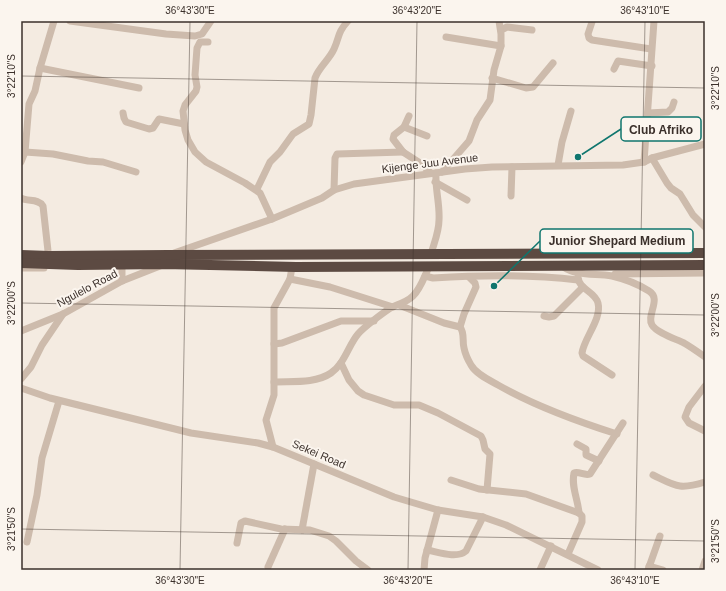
<svg xmlns="http://www.w3.org/2000/svg" width="726" height="591" font-family="Arial,sans-serif">
	<style>
		.lines { fill: none; stroke-linecap: round; stroke-linejoin: round }
		.minor { stroke: #cdbbac; stroke-width: 7 }
		.highway { stroke: #5c4a42; stroke-width: 10 }
		.ticks { fill: none; stroke: #3b302b; stroke-width: 1; stroke-opacity: 0.45 }
		.labels { text-anchor: middle; dominant-baseline: central; stroke-width: 4; stroke-linejoin: round; paint-order: stroke }
		.street-label { font-size: 11px; fill: #3b302b; stroke: #fbf5ee }
		.leader { fill: none; stroke: #0f766e; stroke-width: 1.5 }
		.callout-dot { fill: #0f766e; stroke: #fbf5ee; stroke-width: 1.5 }
		.callout { fill: #fbf5ee; stroke: #0f766e; stroke-width: 1.5 }
		.callout-label { font-size: 12px; text-anchor: middle; font-weight: bold; fill: #3b302b }
		.neatline { fill: none; stroke: #3b302b; stroke-width: 1.5 }
		.ticks-label { font-size: 10px; text-anchor: middle; fill: #3b302b }
	</style>
	<rect width="100%" height="100%" fill="#f4ebe1"/>
	<g class="lines">
		<!-- minor -->
		<g class="minor">
			<polyline points="70,21 166,34 195,36 202,34 211,21"/>
			<polyline points="592,22 588,34 589,38 592,40 651,49"/>
			<polyline points="501,30 507,27 532,30"/>
			<polyline points="446,37 501,46"/>
			<polyline points="208,42 200,42 197,48 195,75 197,87 196,91 185,105 183,111 185,130 188,140 195,152 206,162 245,183 260,193 272,219"/>
			<polyline points="40,68 139,88"/>
			<polyline points="614,69 618,61 652,66"/>
			<polyline points="492,78 526,88 533,87 553,63"/>
			<polyline points="123,113 124,118 126,122 149,129 153,128 159,119 184,124"/>
			<polyline points="648,113 668,112 672,108 674,102"/>
			<polyline points="409,116 404,127 394,135 393,139 403,152 420,163 431,173"/>
			<polyline points="404,127 427,136"/>
			<polyline points="25,152 53,154 88,161 103,162 136,172"/>
			<polyline points="652,158 667,183 671,188 680,194 693,215 705,227"/>
			<polyline points="21,162 25,152 29,104 35,91 40,68 54,21"/>
			<polyline points="644,162 654,21"/>
			<polyline points="558,165 562,142 571,111"/>
			<polyline points="442,172 469,141 477,120 490,100 494,70 501,46 501,34 499,21"/>
			<polyline points="435,182 467,200"/>
			<path d="M 257,189 L 270,162 L 280,152 L 293,134 L 309,124 L 311,115 L 315,78 C 319,67 329,60 334,49 C 340,36 337,33 348,21"/>
			<polyline points="334,190 335,158 337,154 403,152"/>
			<polyline points="511,196 512,167"/>
			<path d="M 21,198 C 28,202 38,198 43,206 L 48,251"/>
			<polyline points="174,253 272,219 322,198 334,190 354,184 465,169 492,167 623,165 644,162 652,158 705,144"/>
			<path d="M 431,254 C 434,243 439,232 439,220 C 440,204 435,189 436,173"/>
			<polyline points="122,264 122,281"/>
			<path d="M 562,266 C 578,277 594,273 612,276 C 625,279 638,284 649,291 C 662,299 646,315 652,325 C 657,333 676,339 684,343 C 691,347 698,352 705,357"/>
			<polyline points="21,268 44,268"/>
			<polyline points="615,274 705,273"/>
			<path d="M 425,276 L 433,278 C 481,275 530,274 578,280"/>
			<path d="M 578,277 C 579,290 595,291 598,303 C 602,319 584,338 582,353 L 583,356 L 612,375"/>
			<polyline points="290,279 330,287 393,307"/>
			<path d="M 399,305 L 444,323 L 460,327 C 465,333 462,341 464,348 C 465,353 468,360 471,365 C 476,374 489,380 498,385 C 535,406 576,421 617,434"/>
			<polyline points="544,316 549,317 554,316 583,287"/>
			<polyline points="460,327 464,314 476,287 475,283 469,277"/>
			<polyline points="21,331 63,314 122,281 160,266"/>
			<polyline points="274,344 282,343 341,321 374,321"/>
			<polyline points="341,363 349,380 358,391 364,395 394,405 419,405 438,413 481,436 483,440 485,449 490,454 487,490"/>
			<polyline points="21,379 31,367 42,345 63,314"/>
			<path d="M 274,382 C 292,381 315,384 331,373 C 345,363 348,346 358,334 C 364,327 384,312 392,307 C 399,304 407,302 413,296 C 421,288 424,277 429,267"/>
			<polyline points="705,386 689,407 685,417 689,423 705,431"/>
			<polyline points="21,388 50,398 191,433 258,443 273,447 394,497 438,510 483,517 506,525 598,570"/>
			<polyline points="577,444 586,449 586,455 599,461"/>
			<polyline points="273,447 266,420 274,395 274,308 290,279 292,267"/>
			<path d="M 653,475 C 676,486 679,490 705,482"/>
			<polyline points="451,480 479,489 526,494 579,513 582,516 582,522 568,554"/>
			<path d="M 579,513 C 578,499 571,487 574,473 C 579,471 584,476 590,474 L 623,423"/>
			<polyline points="302,530 314,464"/>
			<polyline points="27,542 37,495 42,458 59,401"/>
			<polyline points="237,543 241,523 245,521 281,529 310,530 329,536 336,541 356,561 368,570"/>
			<path d="M 427,550 C 438,552 457,559 466,551 L 483,517"/>
			<polyline points="649,566 663,570"/>
			<polyline points="268,567 285,529"/>
			<polyline points="424,570 425,558 438,510"/>
			<polyline points="540,570 551,546"/>
			<polyline points="648,570 660,536"/>
			<polyline points="702,570 705,561"/>
		</g>
		<!-- highway -->
		<g class="highway">
			<polyline points="21,255 49,256 168,255 705,253"/>
			<polyline points="21,263 78,265 164,264 296,267 705,265"/>
		</g>
	</g>
	<!-- ticks -->
	<path class="ticks" d="M 21,76 L 705,88M 21,303 L 705,315M 21,529 L 705,541M 180,570 L 190,21M 408,570 L 417,21M 635,570 L 645,21"/>
	<g class="labels">
		<!-- street labels -->
		<g class="street-label">
			<text transform="translate(430 163) rotate(-7)">Kijenge Juu Avenue</text>
			<text transform="translate(87 288) rotate(-28)">Ngulelo Road</text>
			<text transform="translate(319 454) rotate(23)">Sekei Road</text>
		</g>
	</g>
	<!-- callouts -->
	<path class="leader" d="M578 157L621 129M494 286L540 241"/>
	<g class="callout-dot">
		<circle cx="578" cy="157" r="4"/>
		<circle cx="494" cy="286" r="4"/>
	</g>
	<g class="callout">
		<rect x="621" y="117" width="80" height="24" rx="4"/>
		<rect x="540" y="229" width="153" height="24" rx="4"/>
	</g>
	<g class="callout-label">
		<text x="661" y="134">Club Afriko</text>
		<text x="617" y="245">Junior Shepard Medium</text>
	</g>
	<!-- border -->
	<rect width="726" height="591" fill="none" stroke="#fbf5ee" stroke-width="44"/>
	<rect x="22" y="22" width="682" height="547" class="neatline"/>
	<g class="ticks-label">
		<text x="190" y="14">36°43'30"E</text>
		<text x="417" y="14">36°43'20"E</text>
		<text x="645" y="14">36°43'10"E</text>
		<text transform="translate(11 76) rotate(-90)" y="4">3°22'10"S</text>
		<text transform="translate(715 88) rotate(-90)" y="4">3°22'10"S</text>
		<text transform="translate(11 303) rotate(-90)" y="4">3°22'00"S</text>
		<text transform="translate(715 315) rotate(-90)" y="4">3°22'00"S</text>
		<text transform="translate(11 529) rotate(-90)" y="4">3°21'50"S</text>
		<text transform="translate(715 541) rotate(-90)" y="4">3°21'50"S</text>
		<text x="180" y="584">36°43'30"E</text>
		<text x="408" y="584">36°43'20"E</text>
		<text x="635" y="584">36°43'10"E</text>
	</g>
</svg>
